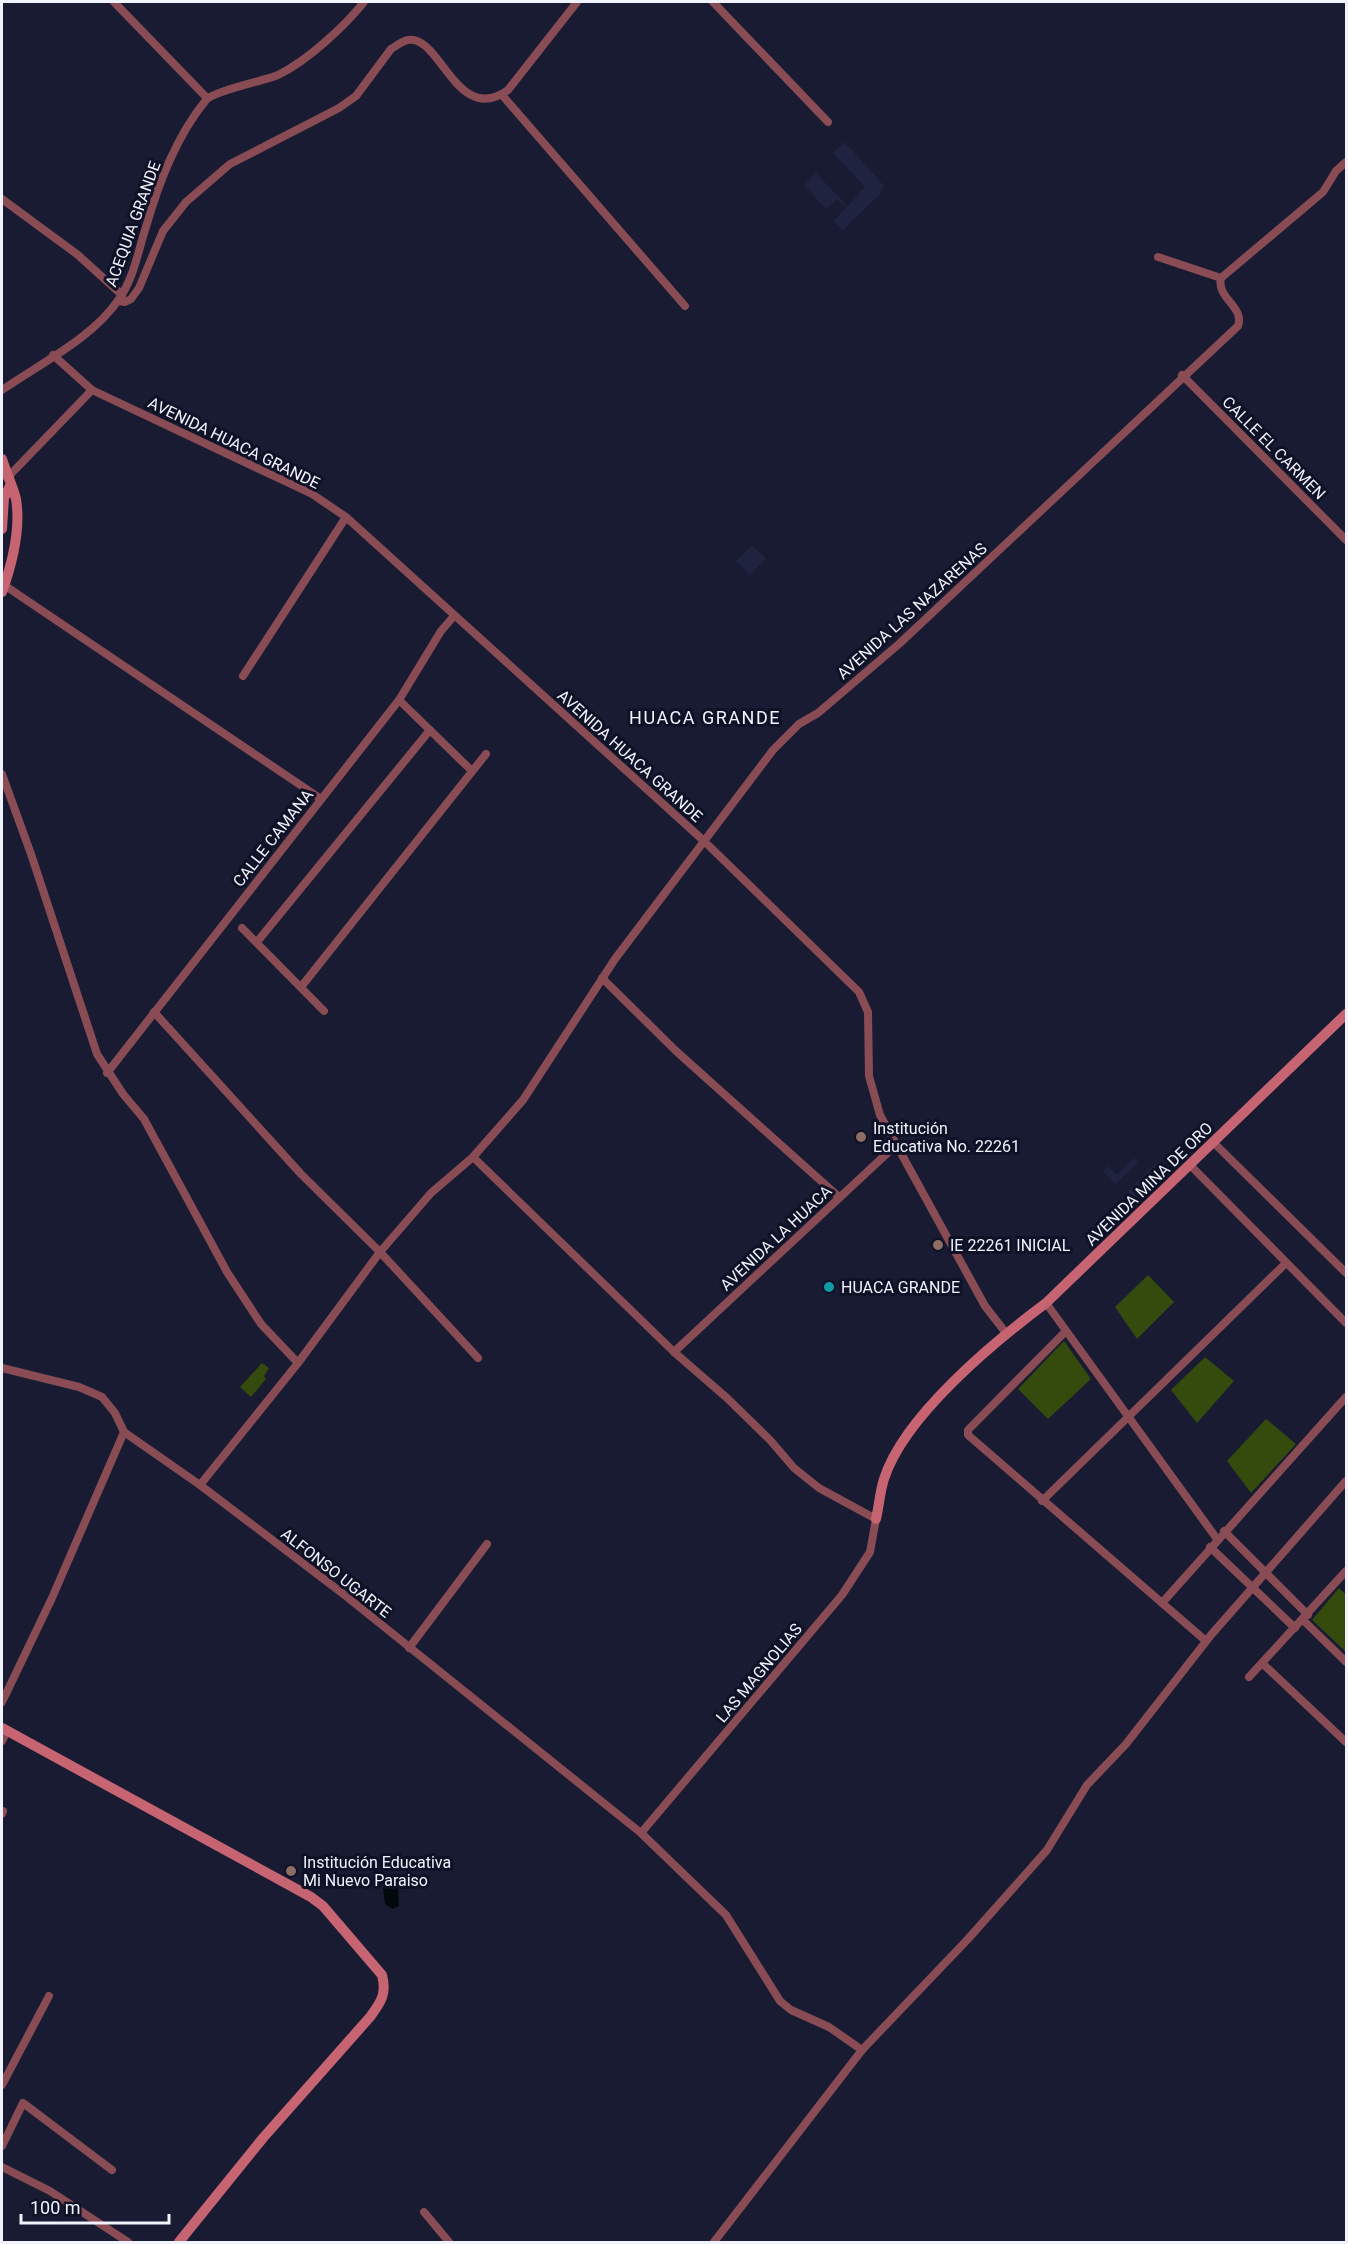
<svg xmlns="http://www.w3.org/2000/svg" width="1348" height="2244" font-family="Roboto,sans-serif">
	<style>
		.built { fill: #1f233f }
		.green { fill: #344b0d }
		.water { fill: #00090c }
		.lines { fill: none; stroke-linecap: round; stroke-linejoin: round }
		.street { stroke: #894c54; stroke-width: 8 }
		.secondary { stroke: #c66472; stroke-width: 10 }
		.education-dot { fill: #8d6e63; stroke: #0f1227; stroke-width: 2 }
		.culture-dot { fill: #0f9aa8; stroke: #0f1227; stroke-width: 2 }
		.labels { text-anchor: middle; dominant-baseline: central; stroke-width: 6; stroke-linejoin: round; paint-order: stroke }
		.street-label { font-size: 16px; fill: #f1f3fc; stroke: #0f1227 }
		.poi-label { font-size: 16px; fill: #f1f3fc; stroke: #0f1227; text-anchor: start }
		.neighbourhood-label { font-size: 18px; letter-spacing: 1.5px; fill: #f1f3fc; stroke: #0f1227 }
	</style>
	<rect width="100%" height="100%" fill="#181b31"/>
	<!-- built -->
	<g class="built">
		<polygon points="845,142 884,186 879,195 843,230 834,221 865,187 833,153"/>
		<polygon points="816,173 846,205 845,207 837,199 826,209 804,185"/>
		<polygon points="752,545 766,558 750,575 736,561"/>
		<polygon points="1134,1158 1138,1162 1115,1184 1103,1171 1108,1166 1117,1175"/>
		<polygon points="1157,1162 1166,1171 1134,1203 1125,1194"/>
	</g>
	<!-- green -->
	<g class="green">
		<polygon points="1148,1275 1174,1302 1137,1339 1115,1307"/>
		<polygon points="1064,1341 1091,1379 1048,1419 1018,1389"/>
		<polygon points="1205,1357 1234,1381 1197,1423 1171,1390"/>
		<polygon points="262,1363 269,1368 264,1376 266,1379 251,1397 240,1387"/>
		<polygon points="1266,1419 1296,1444 1251,1493 1227,1461"/>
		<polygon points="1339,1588 1346,1595 1346,1652 1312,1620"/>
	</g>
	<!-- water -->
	<polygon class="water" points="391,1881 398,1887 399,1906 393,1909 385,1904 383,1887"/>
	<g class="lines">
		<!-- street -->
		<g class="street">
			<polyline points="114,2 207,98"/>
			<polyline points="713,2 828,122"/>
			<polyline points="502,95 685,306"/>
			<polyline points="2,199 78,255 122,295"/>
			<polyline points="1158,257 1221,278"/>
			<path d="M 118,301 L 125,302 L 131,299 L 139,288 L 163,231 L 186,202 L 230,164 L 339,108 L 356,96 L 391,49 C 396,46 402,41 408,40 C 440,34 457,127 508,90 L 577,2"/>
			<polyline points="53,355 92,390 312,494 346,517 704,841 859,992 868,1012 869,1076 880,1115 985,1306 1006,1333"/>
			<polyline points="1182,375 1346,540"/>
			<path d="M 2,390 C 41,363 93,338 119,299 C 134,278 138,251 146,227 C 159,182 176,137 206,100 C 213,91 264,81 278,75 C 307,61 344,27 364,2"/>
			<polyline points="7,478 92,390"/>
			<polyline points="4,585 321,799"/>
			<polyline points="243,676 346,517"/>
			<polyline points="399,700 472,771"/>
			<polyline points="2,774 31,854 97,1054 123,1094 144,1119 227,1272 261,1324 298,1363"/>
			<polyline points="242,928 324,1011"/>
			<polyline points="257,942 430,730"/>
			<polyline points="602,978 676,1051 839,1197"/>
			<polyline points="301,987 486,754"/>
			<polyline points="154,1012 301,1174 380,1252 478,1358"/>
			<polyline points="107,1073 399,700 441,631 454,616"/>
			<polyline points="1214,1143 1346,1273"/>
			<polyline points="473,1157 674,1352 727,1398 770,1440 794,1468 819,1488 876,1519 870,1552 842,1595 641,1833"/>
			<polyline points="1191,1166 1346,1323"/>
			<polyline points="1046,1303 1217,1539"/>
			<polyline points="1066,1331 968,1430 968,1435 1206,1641"/>
			<polyline points="674,1352 896,1145"/>
			<polyline points="2,1368 79,1387 102,1397 115,1413 124,1432 200,1485 342,1593 641,1833 726,1915 780,2001 791,2010 829,2027 862,2050"/>
			<path d="M 200,1485 L 298,1363 L 380,1252 L 431,1193 L 473,1157 L 523,1100 L 615,959 L 773,750 L 799,724 L 818,713 L 899,644 L 1238,326 C 1245,307 1216,298 1221,278 L 1323,192 L 1336,171 L 1346,162"/>
			<polyline points="1042,1501 1286,1263"/>
			<polyline points="1224,1531 1308,1615"/>
			<polyline points="1210,1547 1295,1628"/>
			<polyline points="1162,1603 1346,1397"/>
			<polyline points="1303,1620 1346,1662"/>
			<polyline points="409,1648 487,1544"/>
			<polyline points="1263,1664 1346,1742"/>
			<polyline points="1249,1677 1346,1571"/>
			<polyline points="2,1702 52,1598 124,1432"/>
			<polyline points="2,1741 7,1731"/>
			<polyline points="2,1814 3,1811"/>
			<polyline points="2,2085 49,1996"/>
			<polyline points="2,2146 23,2103 112,2170"/>
			<polyline points="2,2167 50,2191 128,2242"/>
			<polyline points="424,2212 449,2242"/>
			<polyline points="714,2242 862,2050 968,1939 1047,1850 1087,1785 1126,1744 1211,1635 1346,1481"/>
		</g>
		<!-- secondary -->
		<g class="secondary">
			<path d="M 2,459 C 6,472 13,487 16,499 C 21,529 12,564 2,592"/>
			<polyline points="2,529 4,498 10,486"/>
			<path d="M 876,1519 C 879,1506 880,1491 884,1479 C 904,1416 994,1342 1046,1303 L 1346,1014"/>
			<path d="M 2,1728 L 311,1897 L 323,1906 L 382,1975 C 387,1994 381,2002 370,2017 L 263,2138 L 179,2242"/>
		</g>
	</g>
	<!-- markers -->
	<g class="education-dot">
		<circle cx="861" cy="1137" r="6"/>
		<circle cx="938" cy="1245" r="6"/>
		<circle cx="291" cy="1871" r="6"/>
	</g>
	<circle class="culture-dot" cx="829" cy="1287" r="6"/>
	<g class="labels">
		<!-- street labels -->
		<g class="street-label">
			<text transform="translate(133 224) rotate(-70)">ACEQUIA GRANDE</text>
			<text transform="translate(234 443) rotate(26)">AVENIDA HUACA GRANDE</text>
			<text transform="translate(1274 448) rotate(45)">CALLE EL CARMEN</text>
			<text transform="translate(912 611) rotate(-42)">AVENIDA LAS NAZARENAS</text>
			<text transform="translate(630 756) rotate(42)">AVENIDA HUACA GRANDE</text>
			<text transform="translate(273 838) rotate(-52)">CALLE CAMANA</text>
			<text transform="translate(1149 1184) rotate(-44)">AVENIDA MINA DE ORO</text>
			<text transform="translate(776 1238) rotate(-43)">AVENIDA LA HUACA</text>
			<text transform="translate(336 1573) rotate(38)">ALFONSO UGARTE</text>
			<text transform="translate(759 1673) rotate(-50)">LAS MAGNOLIAS</text>
		</g>
		<!-- poi labels -->
		<g class="poi-label">
			<text x="873" y="1128">Institución<tspan x="873" dy="18">Educativa No. 22261</tspan></text>
			<text x="950" y="1245">IE 22261 INICIAL</text>
			<text x="841" y="1287">HUACA GRANDE</text>
			<text x="303" y="1862">Institución Educativa<tspan x="303" dy="18">Mi Nuevo Paraiso</tspan></text>
		</g>
		<!-- neighbourhood labels -->
		<g class="neighbourhood-label">
			<text x="705" y="717">HUACA GRANDE</text>
		</g>
	</g>
	<!-- border -->
	<rect width="1348" height="2244" fill="none" stroke="#f1f3fc" stroke-width="6"/>
	<!-- scale -->
	<path d="M21 2214v9h148v-9" fill="none" stroke="#f1f3fc" stroke-width="3"/>
	<text x="30" y="2214" font-size="18" fill="#f1f3fc" stroke="#0f1227" stroke-width="4.5" paint-order="stroke">100 m</text>
</svg>
